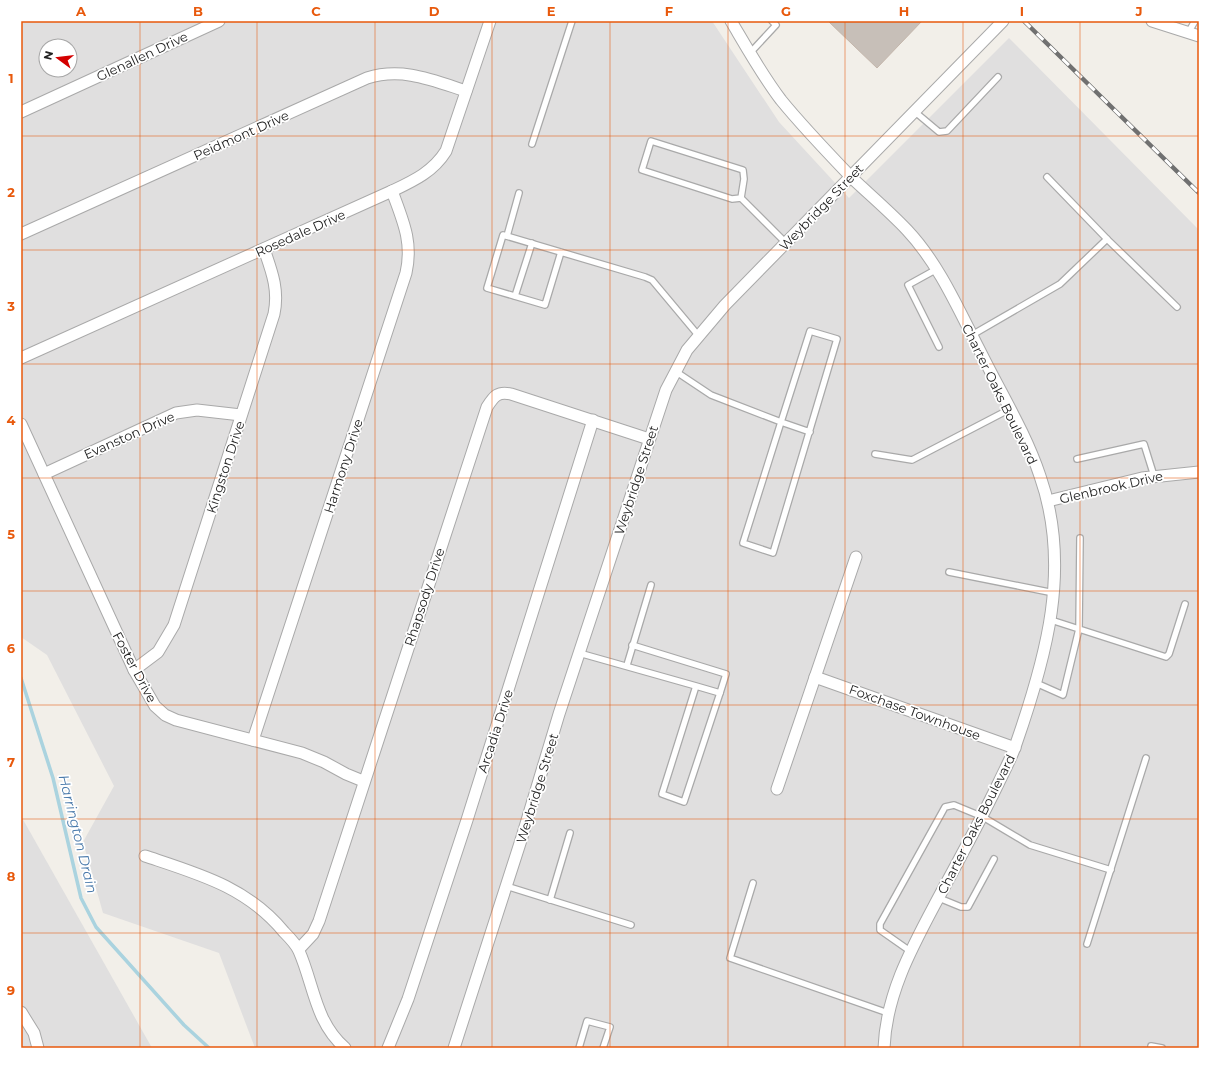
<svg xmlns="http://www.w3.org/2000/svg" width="1220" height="1069" font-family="Montserrat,sans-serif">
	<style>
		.residential { fill: #e0dfdf; fill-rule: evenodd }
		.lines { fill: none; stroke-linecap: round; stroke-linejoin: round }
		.stream { stroke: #aad3df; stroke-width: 3.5 }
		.building { fill: #c7bfb8; stroke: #c4b6ab }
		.lane-casing { stroke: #a9a9a9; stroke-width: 8 }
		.street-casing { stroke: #a9a9a9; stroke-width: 13 }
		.lane { stroke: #fff; stroke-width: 5.5 }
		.street { stroke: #fff; stroke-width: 11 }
		.rail-casing { stroke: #707070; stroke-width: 4.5 }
		.rail { stroke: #fff; stroke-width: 3; stroke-dasharray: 9; stroke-linecap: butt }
		.grid { fill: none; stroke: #e8590c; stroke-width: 1; stroke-opacity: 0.55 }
		.labels { text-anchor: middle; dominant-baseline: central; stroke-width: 3.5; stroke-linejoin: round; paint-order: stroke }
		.street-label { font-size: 13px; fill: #222; stroke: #fff }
		.water-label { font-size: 14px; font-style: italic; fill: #4a7aab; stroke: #fff }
		.neatline { fill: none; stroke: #e8590c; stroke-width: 1.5 }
		.grid-label { font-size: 13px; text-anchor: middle; font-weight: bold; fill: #e8590c }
	</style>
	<rect width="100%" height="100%" fill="#f2efe9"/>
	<!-- residential -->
	<g class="residential">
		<path d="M 21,21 L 712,21 L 779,122 L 849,198 L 1009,38 L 1199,230 L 1199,1048 L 255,1048 L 219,953 L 103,913 L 83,842 L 114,786 L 47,655 L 21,637 ZM 46,46 L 70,46 L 70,70 L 46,70 Z"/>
		<polygon points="21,816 152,1048 21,1048"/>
	</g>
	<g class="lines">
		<!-- stream -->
		<polyline class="stream" points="21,678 53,778 81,898 96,927 184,1025 209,1048"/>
	</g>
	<!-- building -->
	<polygon class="building" points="828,21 922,21 877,68"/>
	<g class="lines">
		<defs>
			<g id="lane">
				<polyline points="1188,33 1195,21"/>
				<polyline points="750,53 776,25 772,21"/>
				<polyline points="914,111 939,132 947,131 998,77"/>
				<polyline points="532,144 572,21"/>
				<polyline points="741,198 744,179 743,170 651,141 642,170 732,199 741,198 786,243"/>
				<polyline points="507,236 519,193"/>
				<polyline points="1107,239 1177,307"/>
				<polyline points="561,252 545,305 487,288 503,235 645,277 652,280 698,335"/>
				<polyline points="937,269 908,285 939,347"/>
				<polyline points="515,296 532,243"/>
				<polyline points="972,335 1060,284 1107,239 1047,177"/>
				<polyline points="675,371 711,395 781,422 810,331 837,339 773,553 743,543 781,422 810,432"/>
				<polyline points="875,454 912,460 1010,409"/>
				<polyline points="1077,459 1144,444 1154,476"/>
				<polyline points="1080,538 1079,629 1166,657 1169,654 1185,604"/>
				<polyline points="949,572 1054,593"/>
				<polyline points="632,645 726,674 720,693"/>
				<polyline points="579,653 696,686 662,794 684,802 720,693 696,686"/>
				<polyline points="627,665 651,585"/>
				<polyline points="1036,683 1063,695 1079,629 1051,620"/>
				<polyline points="753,883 730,958 888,1013"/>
				<polyline points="506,886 631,925"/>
				<polyline points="939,898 961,907 968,907 994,859"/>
				<polyline points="550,900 570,833"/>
				<polyline points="1087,944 1146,758"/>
				<polyline points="910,951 880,930 880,924 945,807 954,805 983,817 1030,845 1111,870"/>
				<polyline points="1151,1046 1162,1048"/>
				<polyline points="579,1048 587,1021 610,1027 603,1048"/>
			</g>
			<g id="street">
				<path d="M 731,21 C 747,48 762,75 781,100 C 803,127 828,153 852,178 C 870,195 890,212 907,230 C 940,265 960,313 982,355 C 1002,395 1026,434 1040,476 C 1072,567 1046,658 1016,744 C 1012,757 1005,769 999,782 C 979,824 956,865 934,906 C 910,951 886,996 884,1048"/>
				<polyline points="1152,21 1199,36"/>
				<polyline points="21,112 219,21"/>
				<path d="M 21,234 L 367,78 C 402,67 432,80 466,91"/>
				<path d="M 21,358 L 392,191 C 413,181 433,172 446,151 L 490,21"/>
				<polyline points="21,424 134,670 155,706 165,715 176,720 302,753 324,762 346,774 363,781"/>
				<polyline points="44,474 176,413 197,410 241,415"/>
				<polyline points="1048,501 1142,478 1199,472"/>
				<path d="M 134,670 L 158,652 L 174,625 L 274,314 C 279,290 272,272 264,249"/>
				<polyline points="815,677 1015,748"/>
				<path d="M 253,740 L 406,273 C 413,242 403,221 392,191"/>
				<polyline points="777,789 856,557"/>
				<path d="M 145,856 C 199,874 247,887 284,932 C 289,937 296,944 299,951 C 314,985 315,1022 345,1048"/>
				<path d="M 299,949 L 313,934 L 319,921 L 487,407 C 494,396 498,391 511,394 L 649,439"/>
				<polyline points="21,1012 34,1033 38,1048"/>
				<polyline points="388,1048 408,999 467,820 593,420"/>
				<polyline points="454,1048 522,837 559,714 666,390 687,350 725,305 1003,21"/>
			</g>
		</defs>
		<!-- lane casing -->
		<use href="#lane" class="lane-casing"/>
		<!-- street casing -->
		<use href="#street" class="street-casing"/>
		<!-- lane -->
		<use href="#lane" class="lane"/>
		<!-- street -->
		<use href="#street" class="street"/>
		<defs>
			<polyline id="rail" points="1024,21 1199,193"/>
		</defs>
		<!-- rail casing -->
		<use href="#rail" class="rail-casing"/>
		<!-- rail -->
		<use href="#rail" class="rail"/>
	</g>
	<!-- grid -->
	<path class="grid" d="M 140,21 L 140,1048M 257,21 L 257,1048M 375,21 L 375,1048M 492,21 L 492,1048M 610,21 L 610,1048M 728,21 L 728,1048M 845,21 L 845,1048M 963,21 L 963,1048M 1080,21 L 1080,1048M 21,136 L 1199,136M 21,250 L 1199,250M 21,364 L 1199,364M 21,478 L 1199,478M 21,591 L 1199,591M 21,705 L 1199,705M 21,819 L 1199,819M 21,933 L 1199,933"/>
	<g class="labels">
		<!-- street labels -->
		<g class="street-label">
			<text transform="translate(142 56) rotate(-25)">Glenallen Drive</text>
			<text transform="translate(241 135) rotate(-24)">Peidmont Drive</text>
			<text transform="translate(821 207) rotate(-46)">Weybridge Street</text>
			<text transform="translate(300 233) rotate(-24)">Rosedale Drive</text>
			<text transform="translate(1000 394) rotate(64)">Charter Oaks Boulevard</text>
			<text transform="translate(129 435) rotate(-24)">Evanston Drive</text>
			<text transform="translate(343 466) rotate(-72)">Harmony Drive</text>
			<text transform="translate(225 467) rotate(-72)">Kingston Drive</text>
			<text transform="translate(636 480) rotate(-72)">Weybridge Street</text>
			<text transform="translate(1111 487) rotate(-13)">Glenbrook Drive</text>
			<text transform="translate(424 597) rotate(-72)">Rhapsody Drive</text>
			<text transform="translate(135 667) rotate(62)">Foster Drive</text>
			<text transform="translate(915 712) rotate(20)">Foxchase Townhouse</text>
			<text transform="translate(495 731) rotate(-72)">Arcadia Drive</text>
			<text transform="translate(537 788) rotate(-73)">Weybridge Street</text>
			<text transform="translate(976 824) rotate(-63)">Charter Oaks Boulevard</text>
		</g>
		<!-- water labels -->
		<g class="water-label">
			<text transform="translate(78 834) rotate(76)">Harrington Drain</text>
		</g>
	</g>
	<!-- border -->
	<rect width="1220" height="1069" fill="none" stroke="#ffffff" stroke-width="44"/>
	<!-- north arrow -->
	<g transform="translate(58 58) rotate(285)"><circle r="19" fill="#ffffff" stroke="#a7a7a7"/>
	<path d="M0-3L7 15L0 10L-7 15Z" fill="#d40000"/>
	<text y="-6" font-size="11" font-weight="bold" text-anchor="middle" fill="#222222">N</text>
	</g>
	<rect x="22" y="22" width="1176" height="1025" class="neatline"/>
	<g class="grid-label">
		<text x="81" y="16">A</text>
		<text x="198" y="16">B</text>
		<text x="316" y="16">C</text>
		<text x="434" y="16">D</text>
		<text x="551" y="16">E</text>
		<text x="669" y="16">F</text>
		<text x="786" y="16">G</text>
		<text x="904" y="16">H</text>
		<text x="1022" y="16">I</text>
		<text x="1139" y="16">J</text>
		<text x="11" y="83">1</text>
		<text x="11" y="197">2</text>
		<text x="11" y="311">3</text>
		<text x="11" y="425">4</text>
		<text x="11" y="539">5</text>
		<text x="11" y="653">6</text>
		<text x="11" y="767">7</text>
		<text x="11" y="881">8</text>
		<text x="11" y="995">9</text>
	</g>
</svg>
